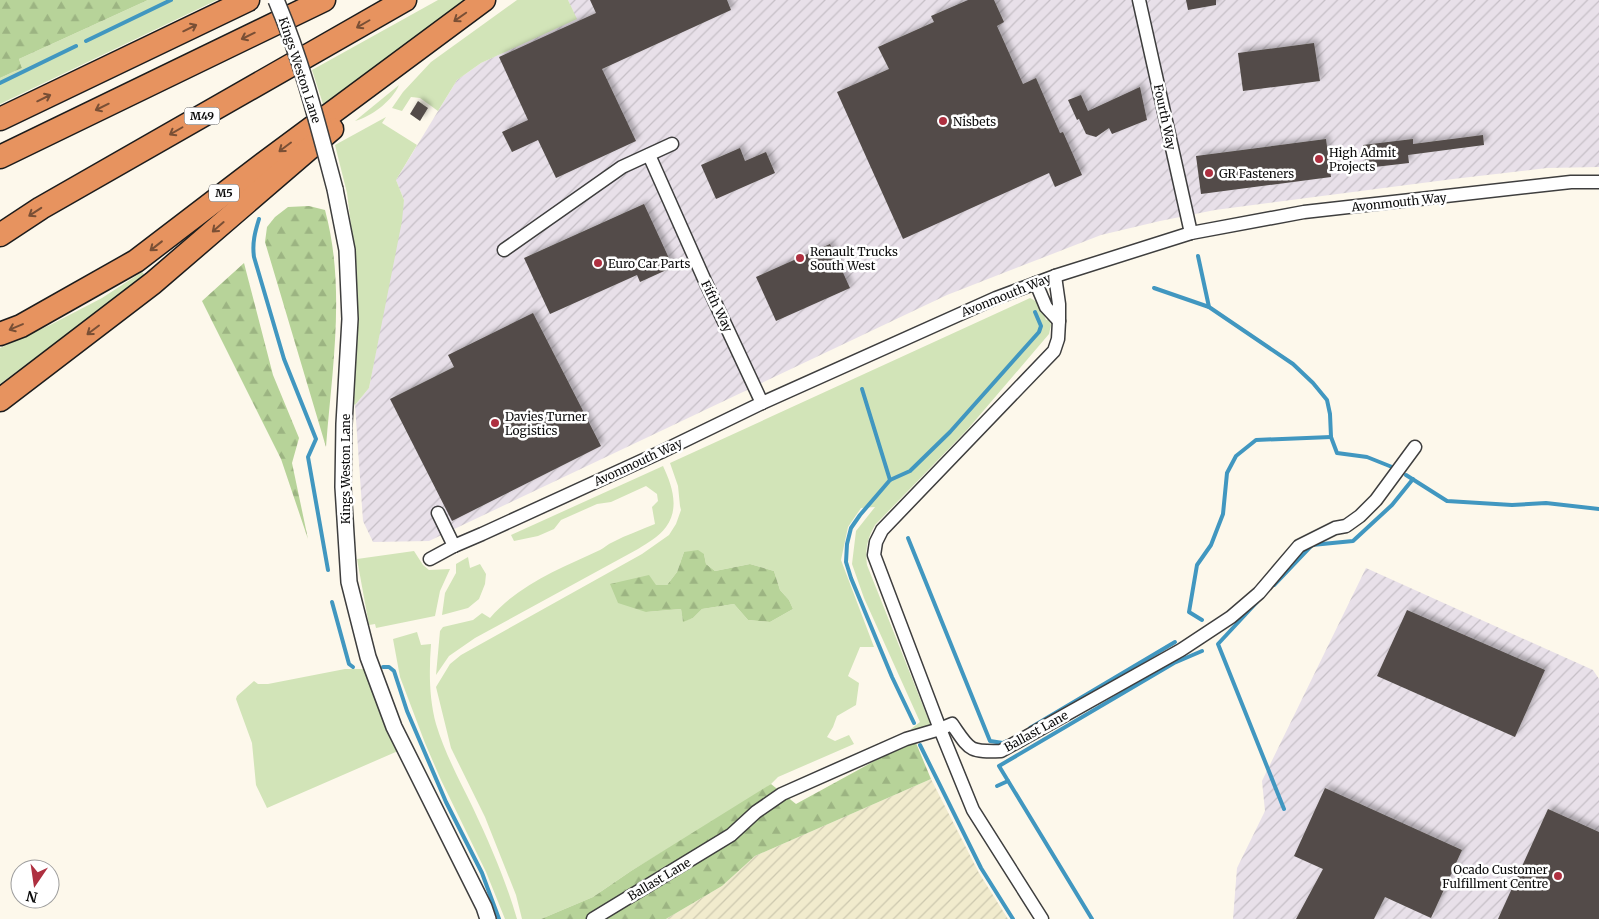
<svg xmlns="http://www.w3.org/2000/svg" width="1599" height="919" font-family="Merriweather,serif">
	<style>
		.industrial { fill: url(#industrial-furrows) }
		.farmland { fill: url(#farmland-furrows) }
		.grass { fill: #d2e4b8; fill-rule: evenodd }
		.forest { fill: url(#forest-firs) }
		.lines { fill: none; stroke-linecap: round; stroke-linejoin: round }
		.stream { stroke: #4197c0; stroke-width: 4 }
		.building { fill: #524c48; filter: url(#shadow) }
		.minor-casing { stroke: #3e3e3e; stroke-width: 15 }
		.tertiary-casing { stroke: #3e3e3e; stroke-width: 18 }
		.motorway-casing { stroke: #1c1c1c; stroke-width: 25 }
		.minor { stroke: #fff; stroke-width: 12 }
		.tertiary { stroke: #fff; stroke-width: 15 }
		.motorway { stroke: #e7935f; stroke-width: 22 }
		.tertiary-bridge-casing { stroke: #3e3e3e; stroke-width: 18; stroke-linecap: butt }
		.tertiary-bridge { stroke: #fff; stroke-width: 15 }
		.oneway { stroke: #794f35 }
		.poi-dot { fill: #ae3040; stroke: #fff; stroke-width: 2 }
		.labels { text-anchor: middle; dominant-baseline: central; stroke-width: 5; stroke-linejoin: round; paint-order: stroke }
		.shield { fill: #fff; stroke: #545454; stroke-width: 1 }
		.shield-label { font-size: 11px; font-weight: bold; fill: #0b0b0b }
		.street-label { font-size: 12px; fill: #0b0b0b; stroke: #fff }
		.poi-label { font-size: 12px; fill: #0b0b0b; stroke: #fff; text-anchor: start }
	</style>
	<defs>
		<pattern id="industrial-furrows" width="10" height="10" patternUnits="userSpaceOnUse" patternTransform="scale(1.25)"><rect width="10" height="10" fill="#e8e0e9"/><path d="M-1 1l2-2M0 10L10 0M9 11l2-2" fill="none" stroke="#c6bfc6"/></pattern>
		<pattern id="farmland-furrows" width="10" height="10" patternUnits="userSpaceOnUse" patternTransform="scale(1.25)"><rect width="10" height="10" fill="#f1ebcd"/><path d="M-1 1l2-2M0 10L10 0M9 11l2-2" fill="none" stroke="#cdc8af"/></pattern>
		<pattern id="forest-firs" width="22" height="20" patternUnits="userSpaceOnUse" patternTransform="scale(1.25)"><rect width="22" height="20" fill="#b7d399"/><path d="M5 1l3.5 6h-7zM16 11l3.5 6h-7z" fill="#9cb482"/></pattern>
		<filter id="shadow"><feDropShadow dx="4" dy="-4" stdDeviation="2.5" flood-color="#0004"/></filter>
	</defs>
	<rect width="100%" height="100%" fill="#fdf8eb"/>
	<!-- industrial -->
	<g class="industrial">
		<polygon points="568,0 1599,0 1599,167 1547,168 1453,179 1215,210 1160,221 1101,235 947,295 429,541 373,542 363,521 355,405 369,388 404,200 396,180 457,80 481,63 576,19"/>
		<polygon points="1366,568 1593,670 1599,679 1599,919 1233,919 1237,868 1265,811 1262,781"/>
	</g>
	<!-- farmland -->
	<polygon class="farmland" points="931,779 979,873 1008,919 666,919 722,886 755,856"/>
	<!-- grass -->
	<g class="grass">
		<polygon points="148,0 217,0 0,104 0,78 22,68 19,59"/>
		<polygon points="438,0 466,0 323,104 312,70"/>
		<polygon points="517,0 568,0 577,19 481,63 457,80 438,111 420,98 411,97 402,111 392,108 403,92 431,62"/>
		<path d="M 399,85 C 392,101 372,116 355,121 Z"/>
		<polygon points="386,117 382,123 417,145 396,180 404,200 402,221 369,388 355,405 351,401 357,325 355,258 347,193 335,145"/>
		<polygon points="142,272 145,275 0,384 0,348 52,324 102,298"/>
		<path d="M 1030,298 C 1040,302 1042,310 1046,320 L 1049,319 L 1051,325 L 1049,334 L 967,430 L 875,525 C 867,539 865,550 867,565 L 931,726 L 913,732 L 911,729 L 920,722 L 864,598 L 852,564 L 856,531 L 875,507 L 861,508 L 848,527 L 841,560 L 874,647 L 860,647 L 848,676 L 859,683 L 856,705 L 837,716 L 833,727 L 827,737 L 835,741 L 849,735 L 854,744 L 778,777 L 771,784 L 750,799 L 631,871 L 593,897 L 541,919 L 522,919 L 516,895 L 485,817 L 451,748 L 436,687 L 450,664 L 461,655 L 642,554 L 669,535 L 676,524 L 681,510 L 680,506 L 678,486 L 670,463 ZM 684,552 L 704,554 L 706,564 L 715,571 L 750,564 L 774,571 L 780,590 L 789,600 L 793,609 L 770,622 L 748,620 L 734,604 L 702,609 L 693,618 L 683,621 L 681,609 L 646,612 L 656,585 L 667,585 L 677,572 Z"/>
		<path d="M 663,466 C 672,485 680,508 666,527 C 659,537 647,543 638,549 L 475,638 L 449,656 L 436,675 L 440,631 L 443,627 L 473,620 L 482,613 L 490,618 C 518,585 561,568 600,550 C 604,548 608,544 613,542 C 626,535 641,530 655,524 L 652,507 L 658,501 L 657,494 L 646,486 L 611,502 L 597,504 L 561,520 L 554,529 L 538,536 L 514,541 L 511,535 Z"/>
		<polygon points="414,551 423,565 429,570 450,569 440,591 435,616 376,628 375,624 369,625 357,559"/>
		<polygon points="468,557 470,568 480,564 486,574 485,584 479,599 468,608 442,615 445,593 456,573 456,564"/>
		<path d="M 417,632 L 421,645 L 431,644 C 429,671 429,698 436,724 C 445,754 460,781 473,808 C 490,844 506,881 517,919 L 505,919 L 486,872 L 441,780 L 425,743 L 400,677 L 393,639 Z"/>
		<polygon points="345,669 364,669 398,751 267,808 256,785 252,743 236,699 237,696 254,681 258,684 268,684"/>
	</g>
	<!-- forest -->
	<g class="forest">
		<polygon points="0,0 148,0 19,59 22,68 0,78"/>
		<path d="M 309,206 L 325,210 C 346,287 332,369 326,447 L 265,242 L 267,227 L 275,217 L 288,207 Z"/>
		<polygon points="244,263 273,375 299,438 292,463 308,539 281,459 202,301"/>
		<polygon points="698,550 704,554 706,564 715,571 750,564 774,571 780,590 789,600 793,609 770,622 748,620 734,604 702,609 693,618 683,622 681,609 646,612 618,603 610,584 649,575 656,585 667,585 677,572 684,552"/>
		<polygon points="916,743 931,779 755,856 722,886 666,919 541,919 593,897 631,871 771,784 796,804 900,747"/>
	</g>
	<g class="lines">
		<!-- stream -->
		<g class="stream">
			<polyline points="86,41 171,0"/>
			<polyline points="0,83 76,46"/>
			<path d="M 259,219 C 255,232 252,243 254,257 L 284,359 L 316,439 L 308,457 L 328,570"/>
			<polyline points="1198,256 1209,307 1293,364 1313,383 1327,400 1330,414 1331,437 1337,453 1367,457 1392,467"/>
			<polyline points="1154,288 1209,307"/>
			<polyline points="862,389 890,480"/>
			<polyline points="1406,475 1447,501 1512,505 1546,503 1599,509"/>
			<polyline points="908,538 990,741 1003,743 1007,741"/>
			<polyline points="1274,585 1312,545 1353,541 1392,505 1413,479"/>
			<polyline points="332,602 349,664 353,667"/>
			<polyline points="1257,602 1218,644 1284,809"/>
			<polyline points="1202,620 1189,612 1197,565 1211,545 1223,514 1227,473 1236,456 1256,440 1331,437"/>
			<polyline points="383,667 389,667 394,671 407,711 446,802 482,873 499,919"/>
			<polyline points="914,723 892,677 851,578 846,562 847,544 851,528 860,515 890,480 910,471 950,432 1039,332 1041,326 1035,312"/>
			<polyline points="1030,728 1175,642"/>
			<polyline points="920,745 981,868 1013,919"/>
			<polyline points="997,786 1008,781"/>
			<polyline points="1092,919 999,766 1174,663 1202,651"/>
		</g>
	</g>
	<!-- building -->
	<g class="building">
		<polygon points="590,0 727,0 731,10 602,69 636,141 556,178 538,140 512,152 502,132 528,120 499,57 596,13"/>
		<polygon points="968,0 994,0 1004,22 997,26 1023,84 1036,78 1060,133 1063,132 1082,175 1055,187 1049,173 903,239 837,92 889,69 878,47 934,22 931,16"/>
		<polygon points="1186,0 1216,0 1216,5 1188,10"/>
		<polygon points="1314,43 1320,81 1243,91 1238,53"/>
		<polygon points="1140,87 1147,120 1112,134 1109,128 1096,137 1086,134 1079,119 1077,120 1068,100 1081,95 1088,111"/>
		<polygon points="418,101 428,108 420,121 410,114"/>
		<polygon points="1483,135 1484,145 1408,155 1409,163 1366,168 1363,145 1413,139 1413,144"/>
		<polygon points="1326,139 1331,177 1201,194 1196,156"/>
		<polygon points="740,148 745,161 766,152 775,173 716,199 701,165"/>
		<polygon points="644,204 673,267 640,282 637,275 550,314 524,258"/>
		<polygon points="830,244 850,288 776,321 756,277"/>
		<polygon points="533,313 601,446 452,521 390,399 454,367 448,355"/>
		<polygon points="1407,610 1545,670 1515,737 1377,676"/>
		<polygon points="1325,788 1462,850 1431,918 1385,897 1374,919 1296,919 1323,869 1294,856"/>
		<polygon points="1548,809 1599,832 1599,919 1498,919"/>
	</g>
	<g class="lines">
		<defs>
			<g id="minor">
				<polyline points="1139,0 1191,233"/>
				<polyline points="649,155 705,281 762,403"/>
				<polyline points="504,250 622,167 672,144"/>
				<polyline points="1036,283 1046,307 1059,321 1059,304 1055,276"/>
				<polyline points="438,513 454,546"/>
				<polyline points="430,559 454,546 482,534 661,452 762,403 996,298 1055,276 1191,233 1304,212 1571,182 1599,182"/>
				<path d="M 593,919 L 731,835 L 756,812 L 782,794 L 906,739 L 940,729 L 952,724 C 970,750 968,752 1001,751 L 1181,650 L 1231,617 L 1259,593 L 1299,546 L 1335,528 L 1346,526 L 1360,516 L 1376,500 L 1415,447"/>
				<polyline points="1042,919 973,810 940,729 874,555 876,542 882,530 1054,351 1058,339 1059,321"/>
			</g>
			<polyline id="tertiary" points="335,189 347,250 350,319 344,424 343,487 349,582 368,657 394,727 484,907 488,919"/>
			<g id="motorway">
				<polyline points="0,119 248,0"/>
				<polyline points="0,157 324,0"/>
				<polyline points="0,235 41,208 405,0"/>
				<polyline points="0,334 21,326 136,261 263,164 484,0"/>
				<polyline points="0,400 153,283 332,129"/>
			</g>
		</defs>
		<!-- minor casing -->
		<use href="#minor" class="minor-casing"/>
		<!-- tertiary casing -->
		<use href="#tertiary" class="tertiary-casing"/>
		<!-- motorway casing -->
		<use href="#motorway" class="motorway-casing"/>
		<!-- minor -->
		<use href="#minor" class="minor"/>
		<!-- tertiary -->
		<use href="#tertiary" class="tertiary"/>
		<!-- motorway -->
		<use href="#motorway" class="motorway"/>
		<defs>
			<path id="tertiary-bridge" d="M 276,0 C 302,61 318,125 335,189"/>
		</defs>
		<!-- tertiary-bridge casing -->
		<use href="#tertiary-bridge" class="tertiary-bridge-casing"/>
		<!-- tertiary-bridge -->
		<use href="#tertiary-bridge" class="tertiary-bridge"/>
	</g>
	<!-- one-way arrows -->
	<defs><path id="oneway-shaft" d="M-6 0H5M1.5-3L5.5 0L1.5 3" fill="none" stroke-width="1.6" stroke-linecap="round" stroke-linejoin="round" transform="scale(1.25)"/></defs>
	<g class="oneway">
		<use href="#oneway-shaft" transform="translate(460 17) rotate(145)"/>
		<use href="#oneway-shaft" transform="translate(363 24) rotate(150)"/>
		<use href="#oneway-shaft" transform="translate(190 28) rotate(-26)"/>
		<use href="#oneway-shaft" transform="translate(248 36) rotate(154)"/>
		<use href="#oneway-shaft" transform="translate(44 98) rotate(-26)"/>
		<use href="#oneway-shaft" transform="translate(102 107) rotate(154)"/>
		<use href="#oneway-shaft" transform="translate(176 131) rotate(150)"/>
		<use href="#oneway-shaft" transform="translate(285 147) rotate(143)"/>
		<use href="#oneway-shaft" transform="translate(35 212) rotate(147)"/>
		<use href="#oneway-shaft" transform="translate(218 227) rotate(139)"/>
		<use href="#oneway-shaft" transform="translate(156 246) rotate(142)"/>
		<use href="#oneway-shaft" transform="translate(16 327) rotate(157)"/>
		<use href="#oneway-shaft" transform="translate(93 330) rotate(143)"/>
	</g>
	<!-- markers -->
	<g class="poi-dot">
		<circle cx="943" cy="121" r="5"/>
		<circle cx="1319" cy="159" r="5"/>
		<circle cx="1209" cy="173" r="5"/>
		<circle cx="800" cy="258" r="5"/>
		<circle cx="598" cy="263" r="5"/>
		<circle cx="495" cy="423" r="5"/>
		<circle cx="1558" cy="876" r="5"/>
	</g>
	<g class="labels">
		<!-- shield labels -->
		<g class="shield">
			<rect x="184.5" y="107.5" width="35" height="17" rx="4"/>
			<rect x="209" y="184.5" width="30" height="17" rx="4"/>
		</g>
		<g class="shield-label">
			<text x="202" y="116">M49</text>
			<text x="224" y="193">M5</text>
		</g>
		<!-- street labels -->
		<g class="street-label">
			<text transform="translate(300 70) rotate(72)">Kings Weston Lane</text>
			<text transform="translate(1165 117) rotate(78)">Fourth Way</text>
			<text transform="translate(1399 202) rotate(-6)">Avonmouth Way</text>
			<text transform="translate(1006 295) rotate(-22)">Avonmouth Way</text>
			<text transform="translate(717 306) rotate(64)">Fifth Way</text>
			<text transform="translate(638 462) rotate(-25)">Avonmouth Way</text>
			<text transform="translate(345 469) rotate(-90)">Kings Weston Lane</text>
			<text transform="translate(1036 731) rotate(-29)">Ballast Lane</text>
			<text transform="translate(659 879) rotate(-31)">Ballast Lane</text>
		</g>
		<!-- poi labels -->
		<g class="poi-label">
			<text x="953" y="121">Nisbets</text>
			<text x="1329" y="152">High Admit<tspan x="1329" dy="14">Projects</tspan></text>
			<text x="1219" y="173">GR Fasteners</text>
			<text x="810" y="251">Renault Trucks<tspan x="810" dy="14">South West</tspan></text>
			<text x="608" y="263">Euro Car Parts</text>
			<text x="505" y="416">Davies Turner<tspan x="505" dy="14">Logistics</tspan></text>
			<text x="1548" y="869" text-anchor="end">Ocado Customer<tspan x="1548" dy="14">Fulfillment Centre</tspan></text>
		</g>
	</g>
	<!-- north arrow -->
	<g transform="translate(35 884) rotate(193)"><circle r="24" fill="#ffffff" stroke="#9d9d9d"/>
	<path d="M0-4L9 19L0 12L-9 19Z" fill="#ae3040"/>
	<text y="-8" font-size="14" font-weight="bold" text-anchor="middle" fill="#0b0b0b">N</text>
	</g>
</svg>
